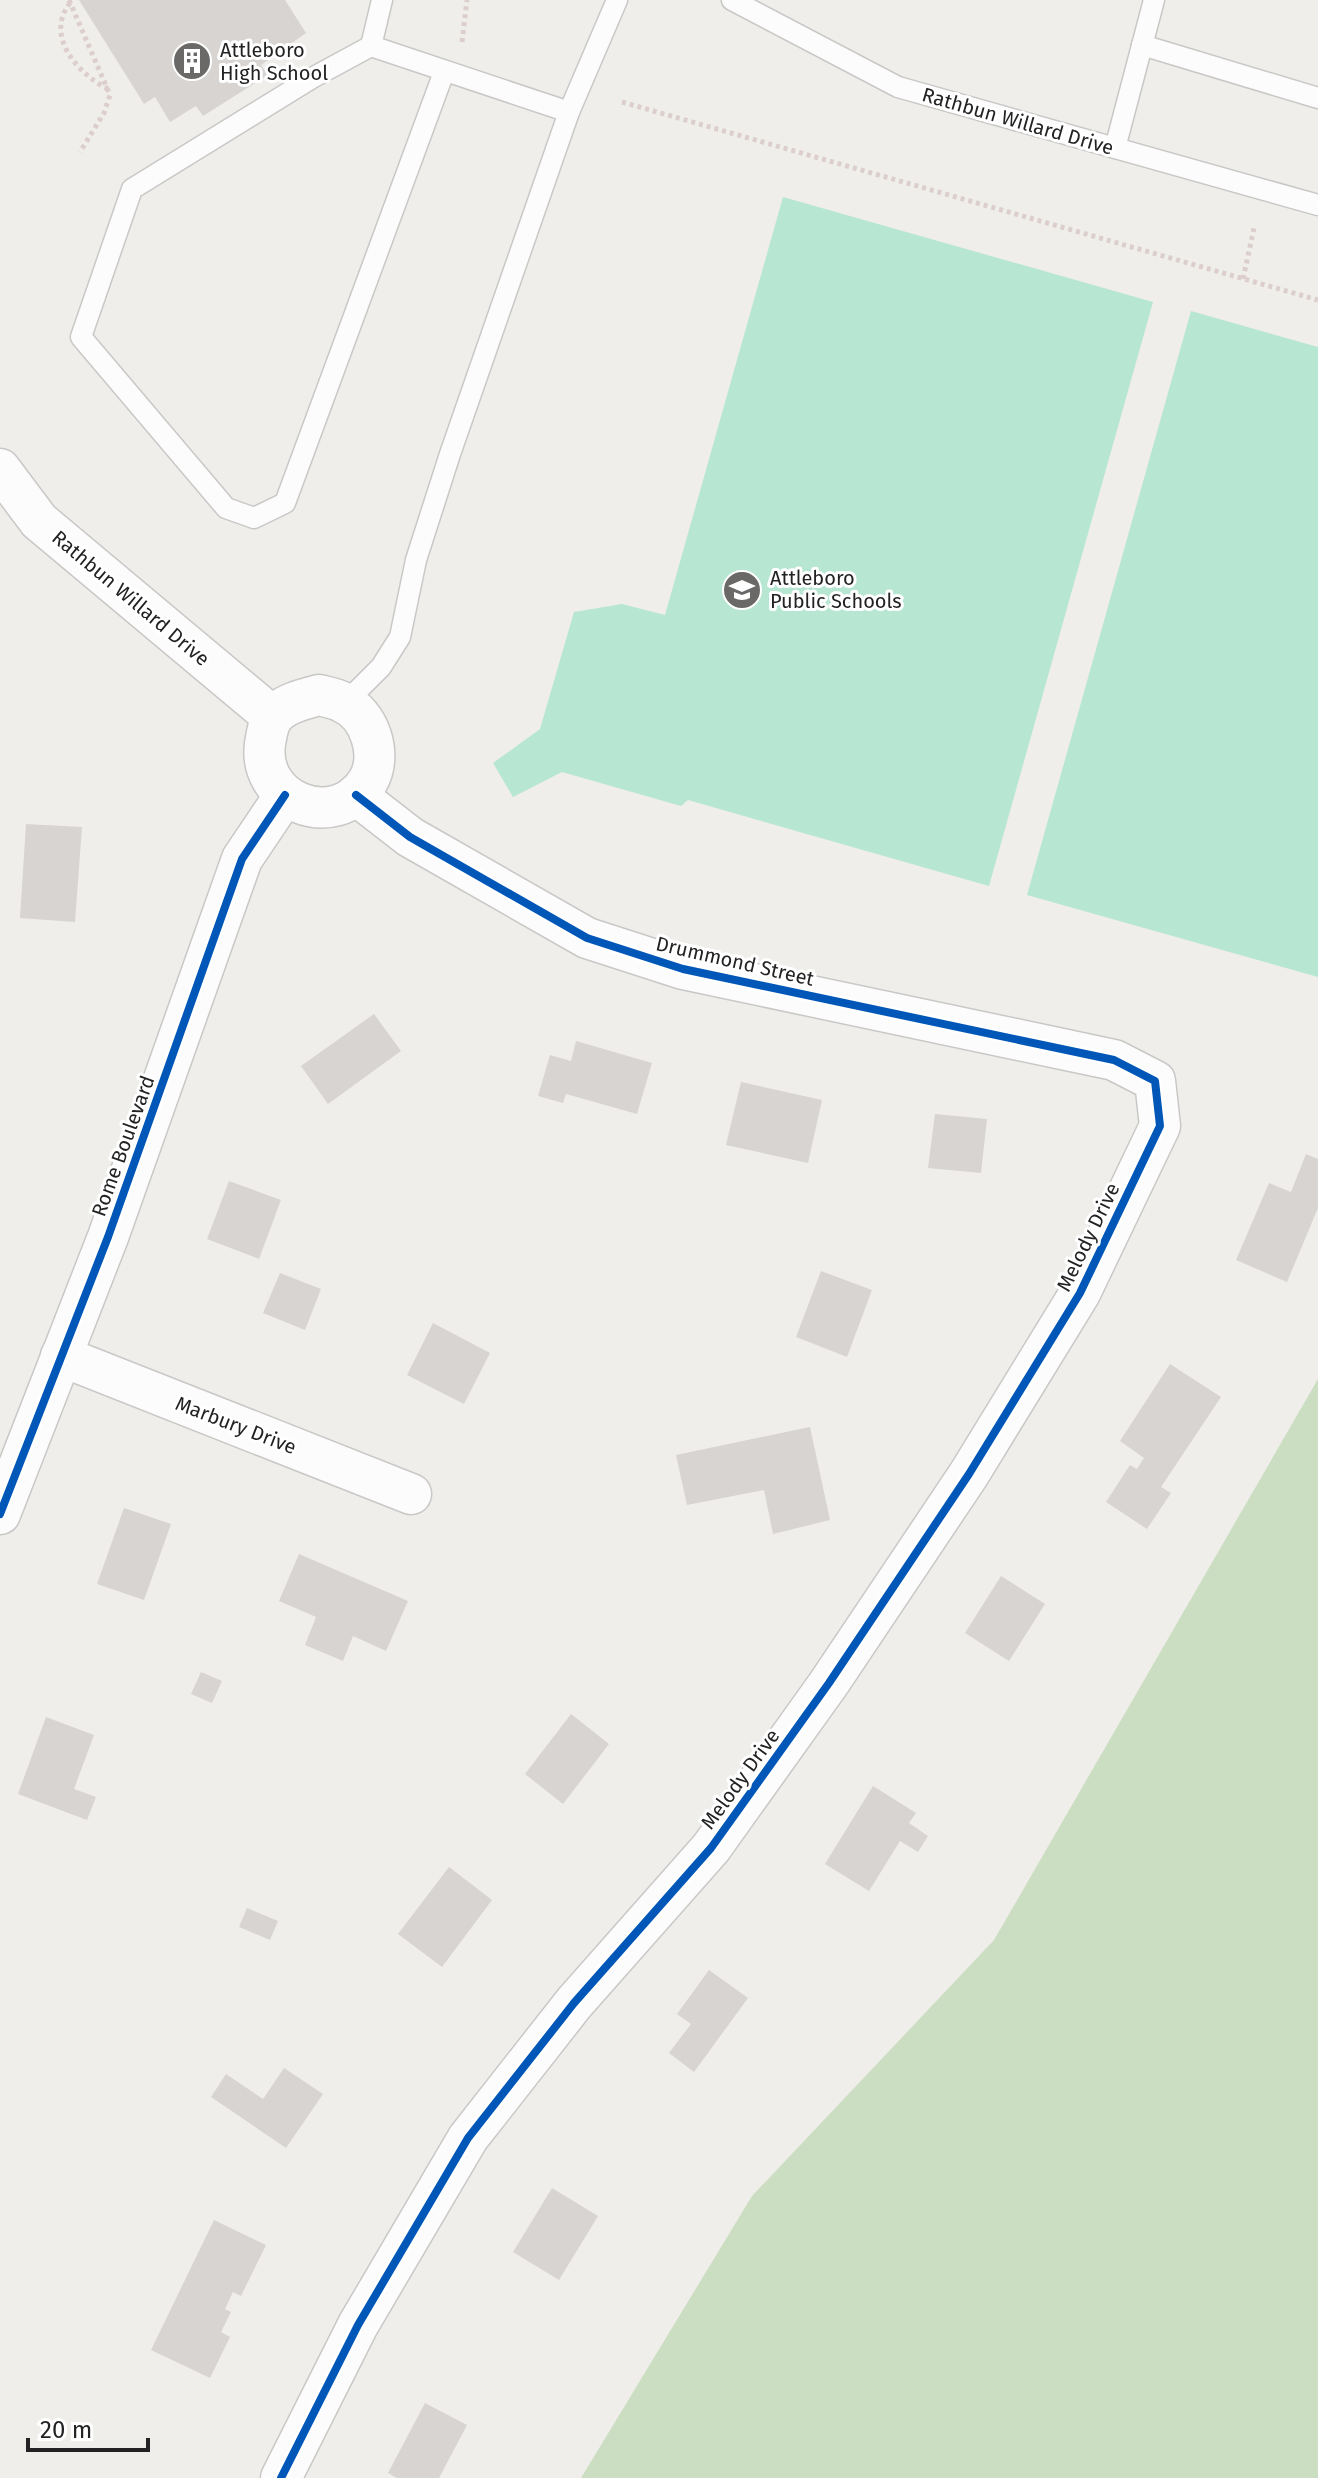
<svg xmlns="http://www.w3.org/2000/svg" width="1318" height="2478" font-family="'Fira Sans',sans-serif">
	<style>
		.forest { fill: #cbdec1 }
		.pitch { fill: #b7e6d2 }
		.building { fill: #d7d4d2 }
		.lines { fill: none; stroke-linecap: round; stroke-linejoin: round }
		.lane-casing { stroke: #c9c8c7; stroke-width: 23 }
		.street-casing { stroke: #c9c8c7; stroke-width: 43 }
		.path { stroke: #dccecd; stroke-width: 5; stroke-dasharray: 4 4; stroke-linecap: butt }
		.lane { stroke: #fdfcfc; stroke-width: 20 }
		.street { stroke: #fdfcfc; stroke-width: 40 }
		.cycleway-casing { stroke: #fff; stroke-width: 13 }
		.cycleway { stroke: #0057b8; stroke-width: 8 }
		.labels { text-anchor: middle; dominant-baseline: central; stroke-width: 6; stroke-linejoin: round; paint-order: stroke }
		.poi-label { font-size: 20px; fill: #222; stroke: #fff; text-anchor: start }
		.street-label { font-size: 20px; fill: #222; stroke: #fff }
	</style>
	<rect width="100%" height="100%" fill="#f0eeeb"/>
	<!-- forest -->
	<polygon class="forest" points="1318,1379 1318,2478 581,2478 752,2196 994,1940"/>
	<!-- pitch -->
	<g class="pitch">
		<polygon points="783,197 1153,302 989,886 688,800 681,806 562,772 513,797 493,763 540,729 574,612 622,604 665,615"/>
		<polygon points="1191,311 1318,347 1318,977 1027,895"/>
	</g>
	<!-- building -->
	<g class="building">
		<polygon points="79,0 285,0 306,33 261,65 268,75 203,116 196,106 170,122 155,97 144,104"/>
		<polygon points="26,824 82,827 75,922 20,918"/>
		<polygon points="374,1014 401,1051 328,1104 301,1066"/>
		<polygon points="576,1041 652,1063 637,1114 566,1094 563,1103 538,1096 550,1055 571,1061"/>
		<polygon points="741,1082 822,1100 808,1163 726,1145"/>
		<polygon points="935,1114 987,1119 981,1173 928,1168"/>
		<polygon points="1306,1154 1318,1159 1318,1208 1287,1282 1236,1260 1269,1183 1291,1192"/>
		<polygon points="229,1181 281,1200 259,1259 207,1239"/>
		<polygon points="821,1271 872,1290 847,1357 796,1337"/>
		<polygon points="280,1273 321,1289 305,1330 263,1313"/>
		<polygon points="433,1323 490,1353 464,1404 407,1375"/>
		<polygon points="1170,1364 1221,1397 1161,1487 1171,1493 1147,1529 1106,1502 1130,1465 1137,1469 1144,1458 1120,1441"/>
		<polygon points="810,1427 830,1520 773,1534 764,1490 687,1505 676,1455"/>
		<polygon points="124,1508 171,1524 144,1600 97,1584"/>
		<polygon points="299,1554 408,1601 386,1651 353,1636 343,1661 305,1645 316,1617 279,1601"/>
		<polygon points="1001,1576 1045,1604 1009,1661 965,1633"/>
		<polygon points="201,1672 222,1681 212,1703 191,1694"/>
		<polygon points="571,1714 609,1744 563,1804 525,1774"/>
		<polygon points="46,1717 94,1735 74,1789 96,1797 87,1820 18,1794"/>
		<polygon points="873,1786 916,1813 909,1823 928,1836 918,1852 900,1841 869,1891 825,1864"/>
		<polygon points="449,1867 492,1900 442,1967 398,1934"/>
		<polygon points="247,1908 278,1921 270,1940 239,1927"/>
		<polygon points="709,1970 748,1998 694,2072 669,2053 691,2024 677,2014"/>
		<polygon points="284,2068 323,2094 286,2148 211,2097 226,2074 263,2099"/>
		<polygon points="552,2188 598,2216 559,2280 513,2252"/>
		<polygon points="214,2220 266,2245 241,2296 233,2292 225,2309 231,2312 221,2332 230,2337 210,2378 151,2350"/>
		<polygon points="425,2403 467,2425 439,2478 397,2478 388,2473"/>
	</g>
	<g class="lines">
		<defs>
			<g id="lane">
				<polyline points="732,0 898,87 1318,205"/>
				<polyline points="1142,45 1318,98"/>
				<polyline points="371,46 382,0"/>
				<polyline points="444,72 285,503 254,518 226,508 81,337 132,189 312,78 371,46 569,112"/>
				<polyline points="1115,148 1154,0"/>
				<polyline points="345,703 381,667 400,637 416,560 450,454 569,112 617,0"/>
			</g>
			<g id="street">
				<polyline points="0,469 39,521 273,717"/>
				<path d="M 319,695 C 326,697 335,698 342,702 C 370,714 383,755 368,781 C 336,834 252,801 266,738 C 268,727 270,718 279,711 C 290,702 305,699 319,695 Z"/>
				<polyline points="61,1356 411,1494"/>
				<polyline points="0,1514 108,1237 242,859 285,795"/>
				<polyline points="281,2478 358,2325 468,2138 574,2003 711,1848 829,1683 969,1474 1080,1293 1160,1126 1155,1081 1114,1060 683,969 587,938 410,837 356,795"/>
			</g>
		</defs>
		<!-- lane casing -->
		<use href="#lane" class="lane-casing"/>
		<!-- street casing -->
		<use href="#street" class="street-casing"/>
		<!-- path -->
		<g class="path">
			<polyline points="69,0 110,95 104,113 80,152"/>
			<path d="M 70,3 C 44,36 78,74 108,89"/>
			<polyline points="462,42 467,0"/>
			<polyline points="622,102 1318,300"/>
			<polyline points="1243,279 1254,228"/>
		</g>
		<!-- lane -->
		<use href="#lane" class="lane"/>
		<!-- street -->
		<use href="#street" class="street"/>
		<defs>
			<g id="cycleway">
				<polyline points="0,1514 108,1237 242,859 285,795"/>
				<polyline points="281,2478 358,2325 468,2138 574,2003 711,1848 829,1683 969,1474 1080,1293 1160,1126 1155,1081 1114,1060 683,969 587,938 410,837 356,795"/>
			</g>
		</defs>
		<!-- cycleway casing -->
		<use href="#cycleway" class="cycleway-casing"/>
		<!-- cycleway -->
		<use href="#cycleway" class="cycleway"/>
	</g>
	<!-- icons -->
	<defs>
		<symbol id="building-disc" viewBox="-11 -11 22 22"><circle r="9.5" fill="#6a6968" stroke="#fff"/><path d="M-4-6H4V6H1V3H-1V6H-4ZM-2.5-4.3h1.7v1.8h-1.7ZM.8-4.3h1.7v1.8H.8ZM-2.5-1h1.7V.8h-1.7ZM.8-1h1.7V.8H.8Z" fill="#fff"/></symbol>
		<symbol id="school-disc" viewBox="-11 -11 22 22"><circle r="9.5" fill="#6a6968" stroke="#fff"/><path d="M0-5L7-2L0 1L-7-2ZM-4 1L0 2.5L4 1V4Q0 6-4 4Z" fill="#fff"/></symbol>
	</defs>
	<g fill-rule="evenodd">
		<use href="#building-disc" x="170" y="39" width="44" height="44"/>
		<use href="#school-disc" x="720" y="568" width="44" height="44"/>
	</g>
	<g class="labels">
		<!-- poi labels -->
		<g class="poi-label">
			<text x="220" y="50">Attleboro<tspan x="220" dy="23">High School</tspan></text>
			<text x="770" y="578">Attleboro<tspan x="770" dy="23">Public Schools</tspan></text>
		</g>
		<!-- street labels -->
		<g class="street-label">
			<text transform="translate(1018 121) rotate(16)">Rathbun Willard Drive</text>
			<text transform="translate(131 598) rotate(40)">Rathbun Willard Drive</text>
			<text transform="translate(735 961) rotate(13)">Drummond Street</text>
			<text transform="translate(123 1146) rotate(-70)">Rome Boulevard</text>
			<text transform="translate(1088 1237) rotate(-64)">Melody Drive</text>
			<text transform="translate(236 1425) rotate(21)">Marbury Drive</text>
			<text transform="translate(740 1779) rotate(-54)">Melody Drive</text>
		</g>
	</g>
	<!-- scale -->
	<path d="M28 2438v12h120v-12" fill="none" stroke="#222222" stroke-width="4"/>
	<text x="40" y="2438" font-size="24" fill="#222222" stroke="#ffffff" stroke-width="6" paint-order="stroke">20 m</text>
</svg>
